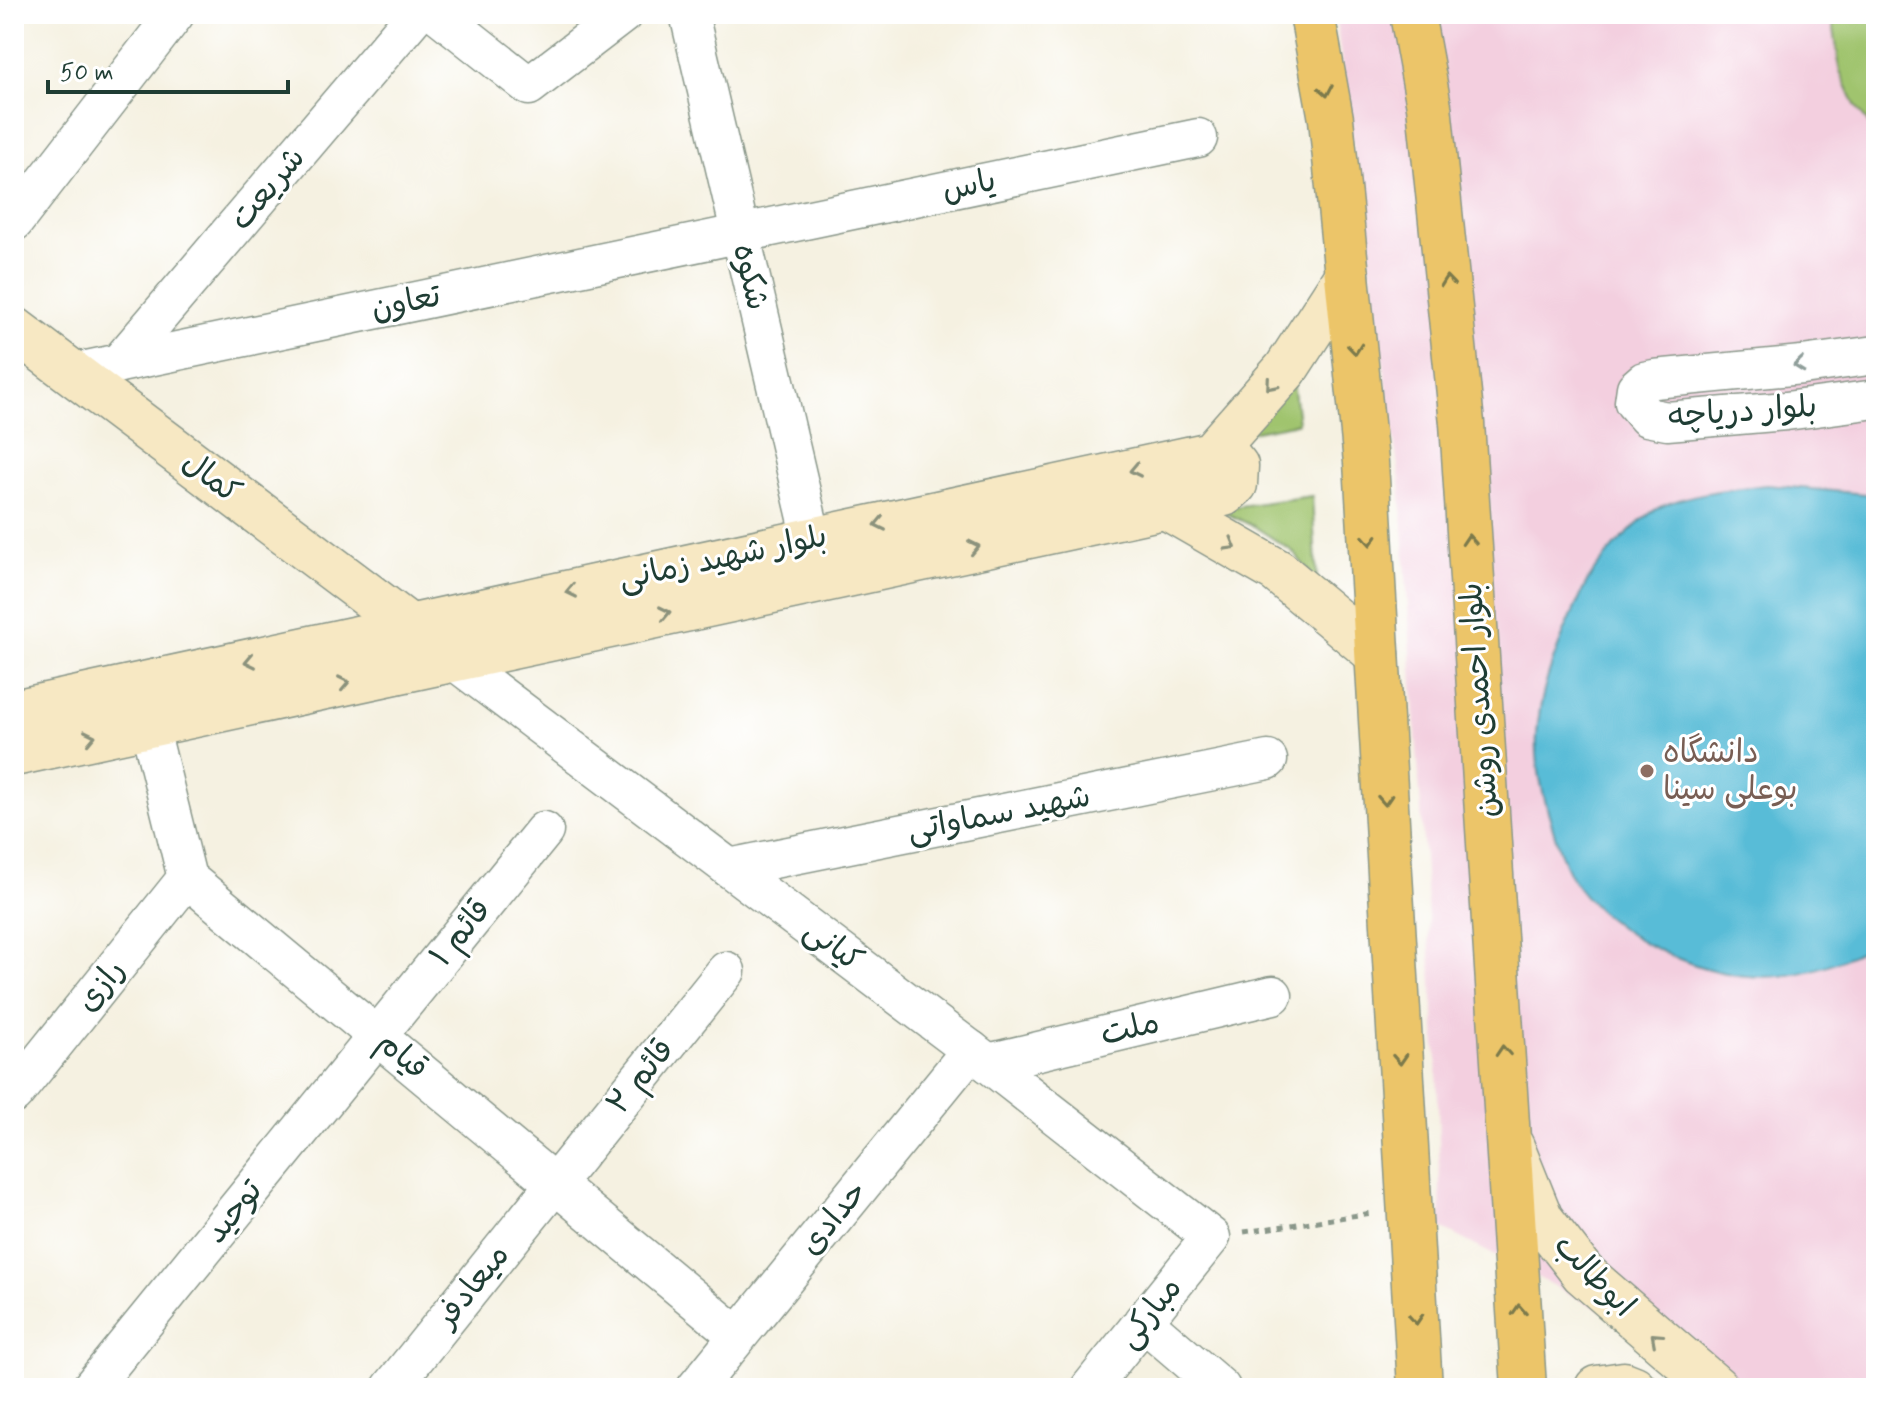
<svg xmlns="http://www.w3.org/2000/svg" width="1890" height="1402" font-family="Mynerve,'Playpen Sans Arabic',sans-serif">
	<style>
		.built { fill: #f3cfdf }
		.green { fill: #a0c46e; stroke: #608051; stroke-width: 2 }
		.water { fill: #58bcd7; stroke: #3c7c86; stroke-width: 2 }
		.lines { fill: none; stroke-linecap: round; stroke-linejoin: round }
		.street-casing { stroke: #8a978a; stroke-width: 41 }
		.secondary-casing { stroke: #8a978a; stroke-width: 47 }
		.highway-casing { stroke: #8a978a; stroke-width: 47 }
		.path { stroke: #8a978a; stroke-width: 5; stroke-dasharray: 6 6; stroke-linecap: butt }
		.street { stroke: #fff; stroke-width: 38 }
		.secondary { stroke: #f7e8c3; stroke-width: 44 }
		.highway { stroke: #ecc569; stroke-width: 44 }
		.oneway { stroke: #7b7a4c }
		.oneway2 { stroke: #8f9e9a }
		.oneway3 { stroke: #8b927c }
		.education-dot { fill: #8d6e63; stroke: #fff; stroke-width: 3 }
		.labels { text-anchor: middle; dominant-baseline: central; stroke-width: 6; stroke-linejoin: round; paint-order: stroke }
		.street-label { font-size: 32px; fill: #1f3d34; stroke: #fff }
		.education-label { font-size: 32px; fill: #785e54; stroke: #fff; text-anchor: start }
	</style>
	<rect width="100%" height="100%" fill="#fff"/>
	<filter id="ink" filterUnits="userSpaceOnUse"><feTurbulence type="fractalNoise" baseFrequency=".0125" numOctaves="2"/><feDisplacementMap in="SourceGraphic" scale="16" xChannelSelector="R" yChannelSelector="G"/><feConvolveMatrix kernelMatrix="1 2 1 2 8 2 1 2 1" color-interpolation-filters="sRGB"/></filter>
	<filter id="wash" filterUnits="userSpaceOnUse"><feTurbulence type="fractalNoise" baseFrequency=".006" numOctaves="4" result="noise"/><feDisplacementMap in="SourceGraphic" scale="32" xChannelSelector="R" yChannelSelector="G"/><feGaussianBlur stdDeviation="1.8" result="paint"/><feColorMatrix in="noise" values="0 0 0 0 0 0 0 0 0 0 0 0 0 0 0 0 0 1.4 0 .05"/><feComposite in="paint" operator="in"/></filter>
	<g filter="url(#wash)">
		<rect width="100%" height="100%" fill="#f5f1e1"/>
		<!-- built -->
		<polygon class="built" points="1335,14 1876,14 1876,1388 1753,1388 1441,1228 1437,1061 1400,481"/>
		<!-- green -->
		<g class="green">
			<polygon points="1832,14 1876,14 1876,134 1855,105 1840,71"/>
			<polygon points="1293,381 1298,423 1240,434"/>
			<polygon points="1312,496 1317,581 1292,551 1255,527 1217,509"/>
		</g>
		<!-- water -->
		<path class="water" d="M 1767,485 L 1876,495 L 1876,943 C 1808,981 1752,988 1679,959 C 1639,943 1603,921 1577,886 C 1564,868 1556,839 1550,818 C 1542,792 1535,763 1537,735 C 1539,691 1557,646 1575,608 C 1581,595 1586,581 1595,570 C 1607,553 1643,516 1660,507 C 1693,492 1732,489 1767,485 Z"/>
	</g>
	<g filter="url(#ink)">
		<g class="lines">
			<defs>
				<g id="street">
					<polyline points="438,14 529,86 623,14"/>
					<polyline points="689,14 812,539"/>
					<polyline points="14,222 175,14"/>
					<polyline points="1876,355 1802,365 1654,379 1644,381 1636,388 1634,402 1647,417 1667,421 1786,411 1876,399"/>
					<polyline points="119,363 416,14"/>
					<polyline points="72,373 1198,138"/>
					<polyline points="452,659 988,1063 1211,1237 1090,1388"/>
					<polyline points="149,725 187,878 738,1336"/>
					<polyline points="729,868 1268,760"/>
					<polyline points="988,1063 1273,995"/>
					<polyline points="14,1094 187,878"/>
					<polyline points="1143,1321 1221,1388"/>
					<polyline points="91,1388 544,831"/>
					<polyline points="391,1388 726,971"/>
					<polyline points="696,1388 971,1050"/>
				</g>
				<g id="secondary">
					<polyline points="14,329 409,626"/>
					<polyline points="1164,506 1277,571 1377,654"/>
					<polyline points="14,712 1211,454 1286,369 1347,275"/>
					<polyline points="14,754 1224,494 1235,484 1236,466 1227,455 1211,454"/>
					<polyline points="1512,1147 1541,1219 1583,1273 1716,1388"/>
					<polyline points="1597,1388 1624,1384 1634,1388"/>
				</g>
				<g id="highway">
					<polyline points="1312,14 1331,119 1366,462 1420,1388"/>
					<polyline points="1412,14 1429,106 1462,423 1524,1388"/>
				</g>
			</defs>
			<!-- street casing -->
			<use href="#street" class="street-casing"/>
			<!-- secondary casing -->
			<use href="#secondary" class="secondary-casing"/>
			<!-- highway casing -->
			<use href="#highway" class="highway-casing"/>
			<!-- path -->
			<polyline class="path" points="1244,1232 1372,1213"/>
			<!-- street -->
			<use href="#street" class="street"/>
			<!-- secondary -->
			<use href="#secondary" class="secondary"/>
			<!-- highway -->
			<use href="#highway" class="highway"/>
		</g>
		<!-- one-way arrows -->
		<defs><path id="oneway-chevron" d="M-2-3.5L2.5 0L-2 3.5" fill="none" stroke-width="1.6" stroke-linecap="round" stroke-linejoin="round" transform="scale(2)"/></defs>
		<g class="oneway">
			<use href="#oneway-chevron" transform="translate(1326 91) rotate(80)"/>
			<use href="#oneway-chevron" transform="translate(1447 281) rotate(-96)"/>
			<use href="#oneway-chevron" transform="translate(1355 349) rotate(84)"/>
			<use href="#oneway-chevron" transform="translate(1370 540) rotate(87)"/>
			<use href="#oneway-chevron" transform="translate(1469 540) rotate(-94)"/>
			<use href="#oneway-chevron" transform="translate(1385 800) rotate(87)"/>
			<use href="#oneway-chevron" transform="translate(1503 1051) rotate(-94)"/>
			<use href="#oneway-chevron" transform="translate(1400 1059) rotate(87)"/>
			<use href="#oneway-chevron" transform="translate(1519 1310) rotate(-93)"/>
			<use href="#oneway-chevron" transform="translate(1416 1319) rotate(86)"/>
		</g>
		<use class="oneway2" href="#oneway-chevron" transform="translate(1799 365) rotate(174)"/>
		<g class="oneway3">
			<use href="#oneway-chevron" transform="translate(1271 385) rotate(131)"/>
			<use href="#oneway-chevron" transform="translate(1135 470) rotate(168)"/>
			<use href="#oneway-chevron" transform="translate(880 524) rotate(168)"/>
			<use href="#oneway-chevron" transform="translate(1231 545) rotate(30)"/>
			<use href="#oneway-chevron" transform="translate(974 547) rotate(-12)"/>
			<use href="#oneway-chevron" transform="translate(571 591) rotate(168)"/>
			<use href="#oneway-chevron" transform="translate(665 613) rotate(-12)"/>
			<use href="#oneway-chevron" transform="translate(250 661) rotate(168)"/>
			<use href="#oneway-chevron" transform="translate(344 683) rotate(-12)"/>
			<use href="#oneway-chevron" transform="translate(90 737) rotate(-12)"/>
			<use href="#oneway-chevron" transform="translate(1656 1338) rotate(-138)"/>
		</g>
	</g>
	<!-- markers -->
	<circle class="education-dot" cx="1647" cy="771" r="8"/>
	<g class="labels">
		<!-- street labels -->
		<g class="street-label">
			<text transform="translate(969 186) rotate(-12)">یاس</text>
			<text transform="translate(268 189) rotate(-50)">شریعت</text>
			<text transform="translate(750 277) rotate(77)">شکوه</text>
			<text transform="translate(406 303) rotate(-12)">تعاون</text>
			<text transform="translate(1742 412) rotate(-4)">بلوار دریاچه</text>
			<text transform="translate(211 478) rotate(37)">کمال</text>
			<text transform="translate(723 558) rotate(-12)">بلوار شهید زمانی</text>
			<text transform="translate(1480 700) rotate(-94)">بلوار احمدی روشن</text>
			<text transform="translate(999 814) rotate(-11)">شهید سماواتی</text>
			<text transform="translate(461 933) rotate(-51)">قائم ۱</text>
			<text transform="translate(833 946) rotate(37)">کیانی</text>
			<text transform="translate(101 986) rotate(-51)">رازی</text>
			<text transform="translate(1130 1029) rotate(-13)">ملت</text>
			<text transform="translate(402 1056) rotate(40)">قیام</text>
			<text transform="translate(641 1077) rotate(-51)">قائم ۲</text>
			<text transform="translate(234 1212) rotate(-51)">توحید</text>
			<text transform="translate(833 1219) rotate(-51)">حدادی</text>
			<text transform="translate(1594 1276) rotate(46)">ابوطالب</text>
			<text transform="translate(473 1286) rotate(-51)">میعادفر</text>
			<text transform="translate(1150 1313) rotate(-51)">مبارکی</text>
		</g>
		<!-- education labels -->
		<g class="education-label">
			<text x="1663" y="753">دانشگاه<tspan x="1663" dy="37">بوعلی سینا</tspan></text>
		</g>
	</g>
	<!-- margin -->
	<rect width="1890" height="1402" fill="none" stroke="#fff" stroke-width="48"/>
	<!-- scale -->
	<path d="M48 80v12h240v-12" fill="none" stroke="#1f3d34" stroke-width="4"/>
	<text x="60" y="80" font-size="24" fill="#1f3d34" stroke="#ffffff" stroke-width="6" paint-order="stroke">50 m</text>
</svg>
